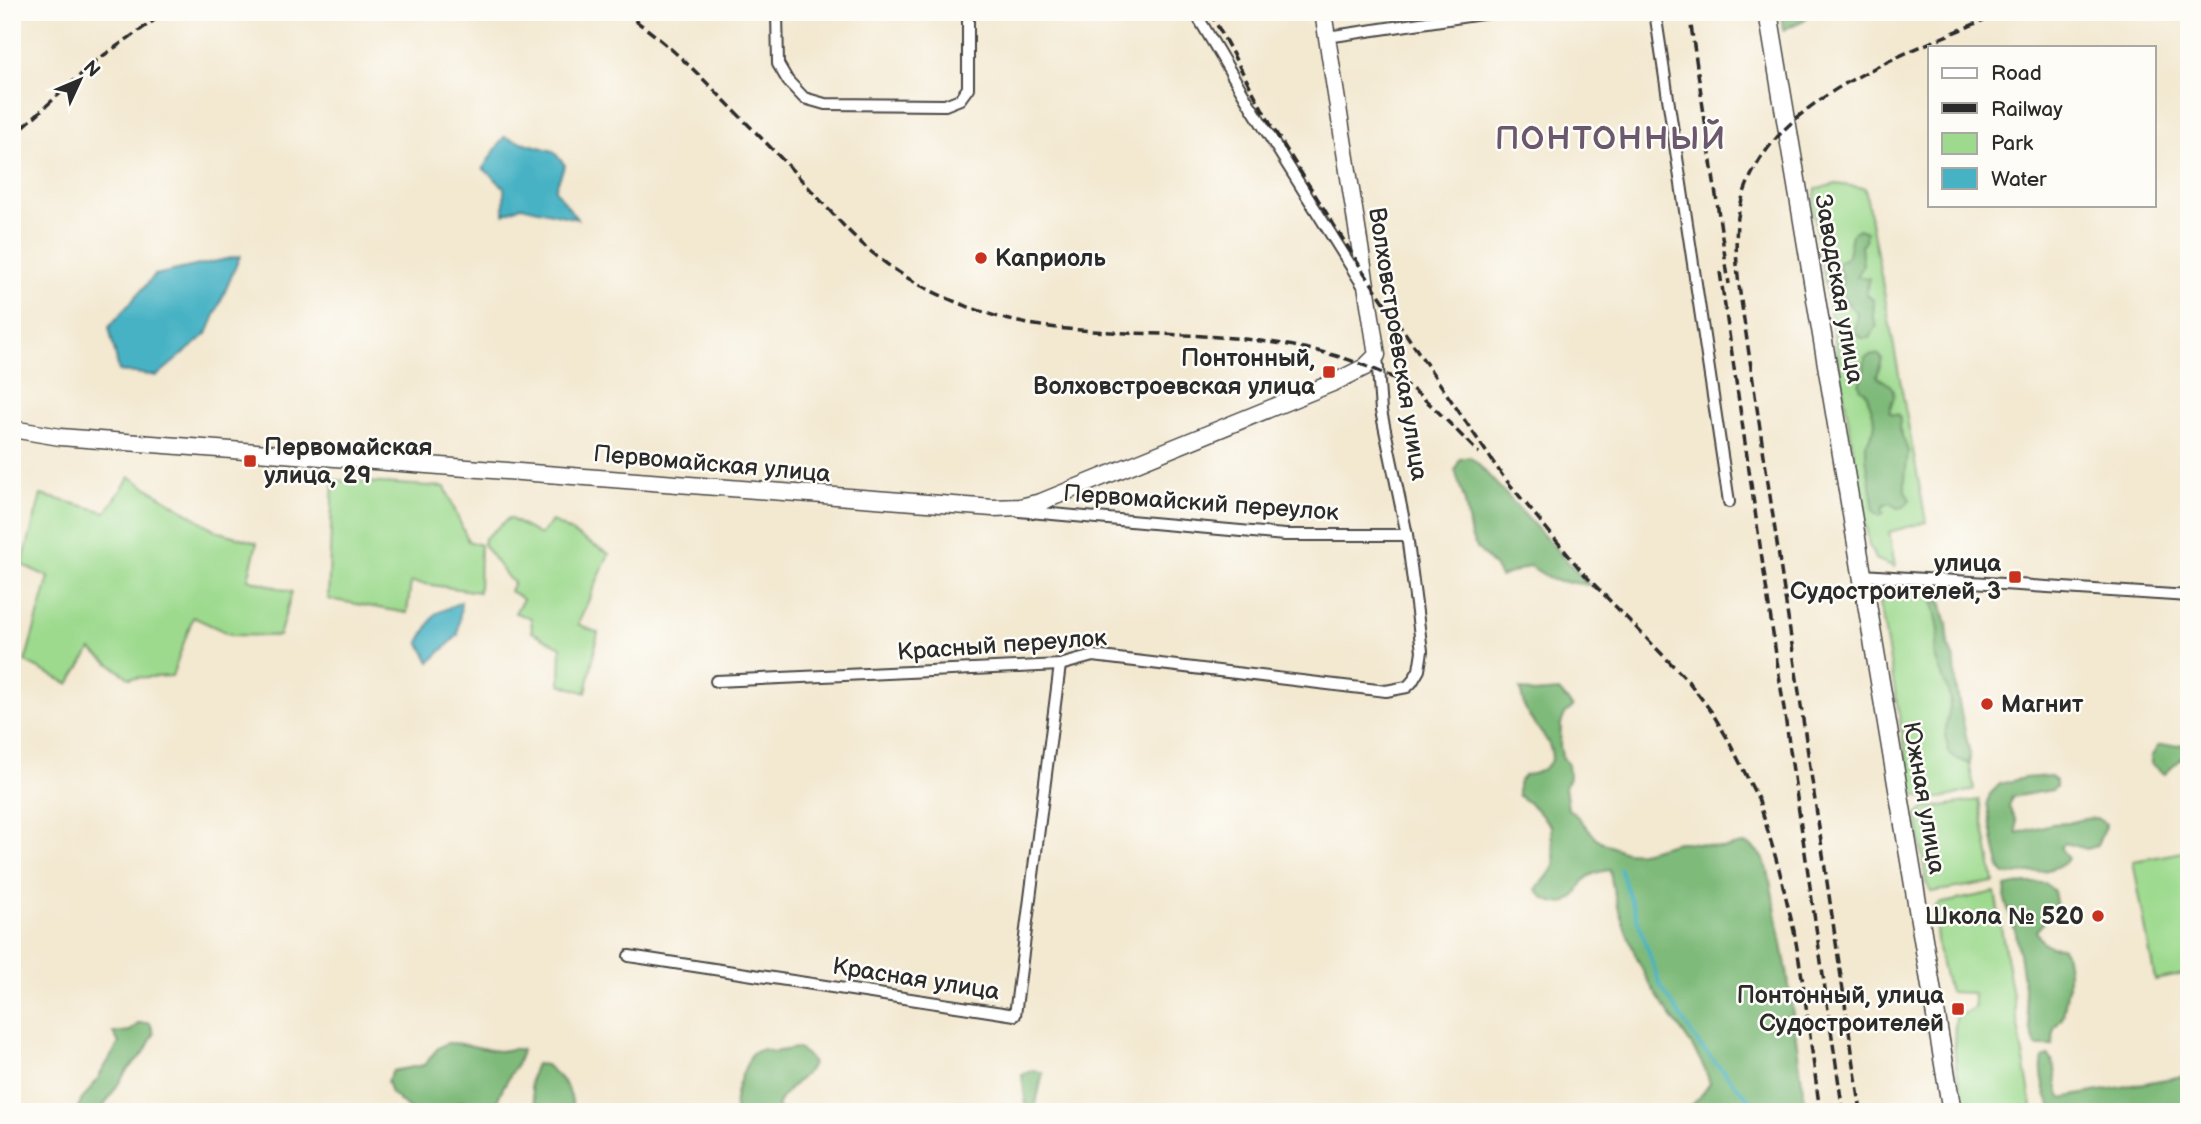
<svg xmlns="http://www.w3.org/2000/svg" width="2201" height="1124" font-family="'Balsamiq Sans',sans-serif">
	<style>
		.green { fill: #9dda8e; stroke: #64825c; stroke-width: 2 }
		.forest { fill: #7eba79; stroke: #547252; stroke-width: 2 }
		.water { fill: #46b2c4; stroke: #386e78; stroke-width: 2 }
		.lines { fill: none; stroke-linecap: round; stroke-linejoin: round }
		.stream { stroke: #46b2c4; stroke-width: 3.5 }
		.street-casing { stroke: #494744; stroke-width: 14 }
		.secondary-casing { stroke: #494744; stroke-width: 19 }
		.primary-casing { stroke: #494744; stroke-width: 21 }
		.street { stroke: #fff; stroke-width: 10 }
		.secondary { stroke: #fff; stroke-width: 16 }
		.primary { stroke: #fff; stroke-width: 18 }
		.rail { stroke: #2b2b2b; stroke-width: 3.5; stroke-dasharray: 10 5; stroke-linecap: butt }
		.poi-dot { fill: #c8321e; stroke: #fdfcf7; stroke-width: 2.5 }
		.labels { text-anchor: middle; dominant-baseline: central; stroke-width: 5; stroke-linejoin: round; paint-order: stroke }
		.poi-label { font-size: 24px; font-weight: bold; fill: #2b2b2b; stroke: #fdfcf7; text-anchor: end }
		.street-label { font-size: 24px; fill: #2b2b2b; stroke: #fdfcf7 }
		.district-label { font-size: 32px; font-weight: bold; letter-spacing: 2px; fill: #6b586c; stroke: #fdfcf7 }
	</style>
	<rect width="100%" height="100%" fill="#fdfcf7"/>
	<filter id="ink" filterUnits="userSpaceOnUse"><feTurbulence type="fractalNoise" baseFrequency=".0143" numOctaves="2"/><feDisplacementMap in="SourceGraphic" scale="14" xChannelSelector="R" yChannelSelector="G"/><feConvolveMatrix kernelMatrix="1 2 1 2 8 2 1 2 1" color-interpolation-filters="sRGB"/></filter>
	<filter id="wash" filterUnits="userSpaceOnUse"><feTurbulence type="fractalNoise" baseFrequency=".00686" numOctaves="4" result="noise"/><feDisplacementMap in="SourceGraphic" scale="28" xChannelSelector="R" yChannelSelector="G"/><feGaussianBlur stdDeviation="1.57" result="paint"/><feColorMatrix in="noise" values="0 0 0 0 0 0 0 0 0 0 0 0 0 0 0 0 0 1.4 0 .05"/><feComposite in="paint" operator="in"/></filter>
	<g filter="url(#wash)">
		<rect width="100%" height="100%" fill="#f3e8d0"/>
		<!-- green -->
		<g class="green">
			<polygon points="1836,184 1865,188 1926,522 1889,532 1895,567 1875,559 1869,545 1813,209 1816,189"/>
			<polygon points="130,477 217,531 257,543 248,579 292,592 279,636 232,635 193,617 172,676 129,678 91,650 69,684 25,662 49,577 22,565 41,495 106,512"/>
			<polygon points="333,480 445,487 468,541 480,545 479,592 411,582 407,613 328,599"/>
			<polygon points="509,518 540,535 552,521 609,554 578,624 598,633 586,693 560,684 561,647 532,632 531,618 515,613 523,599 510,591 514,582 509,579 483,544 484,539"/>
			<path d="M 1894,589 L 1940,592 L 1974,789 C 1957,795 1928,805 1912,792 L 1880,603 L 1885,592 Z"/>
			<polygon points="1979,800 1994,882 1932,892 1926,883 1917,815 1924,809"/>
			<polygon points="2189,851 2189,973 2155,980 2133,861"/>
			<path d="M 1995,892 L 2033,1112 L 1967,1112 C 1958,1081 1951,1050 1956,1018 L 1975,1007 L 1973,993 L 1949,992 L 1938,949 L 1934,909 L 1938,904 Z"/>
		</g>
		<!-- forest -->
		<g class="forest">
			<polygon points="1781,12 1812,12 1804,20 1783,30"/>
			<polygon points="1858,229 1866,232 1865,241 1861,245 1863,265 1857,277 1869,278 1866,294 1874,301 1873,316 1877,326 1869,338 1862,338 1855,332 1857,313 1845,300 1842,294 1842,277 1837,265 1839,261 1845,259 1848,255 1852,234"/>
			<path d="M 1873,354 L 1879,355 L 1882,359 L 1877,376 C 1879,379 1883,380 1887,383 C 1898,390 1893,401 1889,411 L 1892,414 L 1898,414 L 1900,418 L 1899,428 L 1908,451 L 1905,480 L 1905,491 L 1910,500 L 1904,507 L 1897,508 L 1892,503 L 1885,504 L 1882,509 L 1884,512 L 1880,516 L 1874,511 L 1866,457 L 1866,444 L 1874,429 L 1875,421 L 1866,392 L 1861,389 L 1859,384 L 1864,373 L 1865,357 Z"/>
			<polygon points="1470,457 1478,464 1589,585 1552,580 1530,566 1500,577 1494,566 1477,548 1471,537 1465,502 1455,470 1460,459"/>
			<polygon points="1933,601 1941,603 1947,624 1949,647 1955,663 1956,689 1970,754 1970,764 1957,759 1949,752 1945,735 1951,700 1934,654 1939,630"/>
			<path d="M 1520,689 L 1533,693 L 1559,691 L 1573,707 L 1565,714 L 1561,724 L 1560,746 L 1562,756 L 1568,765 L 1569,777 L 1565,787 L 1568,809 C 1583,818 1586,830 1598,839 C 1604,844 1615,848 1623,851 C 1643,857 1660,844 1680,842 C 1696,841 1708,847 1723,848 C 1730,848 1737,844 1744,844 C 1757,845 1764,860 1768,870 L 1787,971 L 1806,1112 L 1676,1112 C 1692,1107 1701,1097 1710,1083 C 1700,1050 1672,1021 1654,991 C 1636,963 1613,902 1610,870 C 1602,871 1590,873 1584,881 C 1580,885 1579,891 1575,896 C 1562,910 1545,902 1536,889 C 1566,859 1551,862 1551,826 L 1535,808 L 1518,795 L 1518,783 L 1525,775 C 1538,774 1544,770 1552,760 C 1552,737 1535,730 1526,711 C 1523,704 1522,696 1520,689 Z"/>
			<polygon points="2189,744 2189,754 2184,756 2165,774 2151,764 2151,757 2158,746"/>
			<path d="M 2050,776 L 2056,781 L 2056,787 L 2052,790 L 2012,797 L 2009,807 L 2016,821 L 2017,833 L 2052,824 L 2068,823 L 2084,819 L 2097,818 L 2106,824 L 2097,846 L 2087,849 L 2065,843 L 2060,847 L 2068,859 C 2058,873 2022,873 2006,875 L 2000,869 L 1996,853 L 1987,803 L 1990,794 L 2000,784 L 2024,778 Z"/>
			<path d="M 2025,883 L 2045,883 L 2054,891 L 2057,908 L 2036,931 C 2042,944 2048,947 2061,947 L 2065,952 L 2068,969 L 2068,986 L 2063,1017 L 2054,1028 L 2053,1046 L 2036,1046 L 2030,1029 L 2016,933 L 2005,900 L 2006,887 Z"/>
			<polygon points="139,1023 150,1023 154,1034 144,1053 128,1069 100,1112 76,1112 81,1101 95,1083 119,1043 113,1033 130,1031"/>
			<path d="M 447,1043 C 465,1042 482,1050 499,1051 C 509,1051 511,1047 522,1050 C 518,1070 502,1082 498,1100 L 505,1112 L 468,1112 L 471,1108 L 463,1101 L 442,1110 L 412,1112 L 391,1093 L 387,1081 L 393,1071 L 424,1065 L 438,1048 Z"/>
			<path d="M 797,1048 L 807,1055 L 813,1064 C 803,1080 784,1089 777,1106 L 781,1112 L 736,1112 C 730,1098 745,1067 752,1053 L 763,1049 L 773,1052 Z"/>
			<path d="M 2049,1056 C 2059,1067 2054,1084 2061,1098 L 2189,1075 L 2189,1107 L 2173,1112 L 2055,1112 C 2046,1100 2039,1073 2043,1058 Z"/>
			<path d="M 536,1064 L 546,1065 C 561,1078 575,1091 572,1112 L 538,1112 C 532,1091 526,1085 536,1064 Z"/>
			<polygon points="1033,1070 1043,1073 1034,1112 1025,1112 1026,1108 1022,1075"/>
		</g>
		<!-- water -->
		<g class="water">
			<polygon points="504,137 553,151 565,165 555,189 577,219 521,206 504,214 504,187 483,168"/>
			<polygon points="240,256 207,334 157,376 119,371 109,327 155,275"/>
			<polygon points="461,602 458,635 430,662 419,642 435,614"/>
		</g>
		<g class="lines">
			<!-- stream -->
			<polyline class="stream" points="1620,869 1660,985 1700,1046 1761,1112"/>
		</g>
	</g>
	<g filter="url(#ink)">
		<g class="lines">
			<defs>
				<g id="street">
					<polyline points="777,12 778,64 788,81 804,98 825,104 945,105 960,99 968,88 968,12"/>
					<polyline points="1195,12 1250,105 1364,287"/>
					<polyline points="1655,12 1729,502"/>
					<polyline points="1327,37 1495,12"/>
					<polyline points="1019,511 1285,535 1407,535"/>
					<polyline points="1862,575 2189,596"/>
					<polyline points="716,681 1060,665 1093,656 1386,691 1407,687 1412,682 1419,670 1422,651 1407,535 1381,411 1377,355"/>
					<polyline points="629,956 1015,1015 1060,665"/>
				</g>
				<polyline id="secondary" points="12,429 60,437 993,508 1020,507 1041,502 1335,382 1365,367 1377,355 1323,12"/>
				<polyline id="primary" points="1768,12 1952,1112"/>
			</defs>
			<!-- street casing -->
			<use href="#street" class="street-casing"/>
			<!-- secondary casing -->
			<use href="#secondary" class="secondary-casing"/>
			<!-- primary casing -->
			<use href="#primary" class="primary-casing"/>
			<!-- street -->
			<use href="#street" class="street"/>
			<!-- secondary -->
			<use href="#secondary" class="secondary"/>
			<!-- primary -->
			<use href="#primary" class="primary"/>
			<!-- rail -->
			<g class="rail">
				<path d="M 622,12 C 661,36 694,70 726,102 C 753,130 781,157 807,186 C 829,209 849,234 874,254 C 906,281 946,300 986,313 C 1032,329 1079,330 1127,333 C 1219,336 1317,337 1401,382 C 1425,395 1458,433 1479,453"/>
				<polyline points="1210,12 1271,125 1363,271 1502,475 1584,574 1688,681 1711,711 1729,741 1759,801 1779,869 1794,931 1803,983 1820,1112"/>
				<polyline points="1689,12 1729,284"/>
				<polyline points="12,137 97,60 166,12"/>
				<polyline points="1720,272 1843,1112"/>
				<path d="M 1861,1112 L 1740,293 C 1737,270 1735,248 1737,224 C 1752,99 1905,56 2002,12"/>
			</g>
		</g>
	</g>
	<!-- markers -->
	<g class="poi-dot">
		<circle cx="981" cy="258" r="7"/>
		<rect x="1322" y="365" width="14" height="14" rx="3.5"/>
		<rect x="243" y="454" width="14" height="14" rx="3.5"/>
		<rect x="2008" y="570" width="14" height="14" rx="3.5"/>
		<circle cx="1987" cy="704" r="7"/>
		<circle cx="2098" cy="916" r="7"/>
		<rect x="1951" y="1002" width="14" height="14" rx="3.5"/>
	</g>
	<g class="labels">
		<!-- poi labels -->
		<g class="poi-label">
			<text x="995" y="258" text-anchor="start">Каприоль</text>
			<text x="1315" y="358">Понтонный,<tspan x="1315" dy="28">Волховстроевская улица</tspan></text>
			<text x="264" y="447" text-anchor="start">Первомайская<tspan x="264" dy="28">улица, 29</tspan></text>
			<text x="2001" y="563">улица<tspan x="2001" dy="28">Судостроителей, 3</tspan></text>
			<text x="2001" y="704" text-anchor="start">Магнит</text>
			<text x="2084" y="916">Школа № 520</text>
			<text x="1944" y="995">Понтонный, улица<tspan x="1944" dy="28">Судостроителей</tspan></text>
		</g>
		<!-- street labels -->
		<g class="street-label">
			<text transform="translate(1839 289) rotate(80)">Заводская улица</text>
			<text transform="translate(1398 344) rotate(81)">Волховстроевская улица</text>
			<text transform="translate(712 464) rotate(5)">Первомайская улица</text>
			<text transform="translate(1201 503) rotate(4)">Первомайский переулок</text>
			<text transform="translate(1002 645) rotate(-4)">Красный переулок</text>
			<text transform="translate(1924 798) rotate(80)">Южная улица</text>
			<text transform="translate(916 979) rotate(9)">Красная улица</text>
		</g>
		<!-- district labels -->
		<g class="district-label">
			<text x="1611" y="139">ПОНТОННЫЙ</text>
		</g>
	</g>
	<!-- margin -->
	<rect width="2201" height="1124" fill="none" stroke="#fdfcf7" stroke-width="42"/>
	<!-- legend -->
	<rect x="1928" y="46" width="228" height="161" fill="#fdfcf7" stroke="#a9a8a5" stroke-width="2"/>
	<rect x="1942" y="68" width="35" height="10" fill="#ffffff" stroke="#a9a8a5" stroke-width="2"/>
	<text x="1991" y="80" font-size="21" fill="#2b2b2b">Road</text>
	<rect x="1942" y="103" width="35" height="10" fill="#2b2b2b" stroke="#a9a8a5" stroke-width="2"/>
	<text x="1991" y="116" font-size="21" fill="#2b2b2b">Railway</text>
	<rect x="1942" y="133" width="35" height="21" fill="#9dda8e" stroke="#a9a8a5" stroke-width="2"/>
	<text x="1991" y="150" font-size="21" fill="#2b2b2b">Park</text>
	<rect x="1942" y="168" width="35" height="21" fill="#46b2c4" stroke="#a9a8a5" stroke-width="2"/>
	<text x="1991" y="186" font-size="21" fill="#2b2b2b">Water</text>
	<!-- north arrow -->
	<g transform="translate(80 80) rotate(46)" stroke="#fdfcf7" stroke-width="5" paint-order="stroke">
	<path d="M0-5L12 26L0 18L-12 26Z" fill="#2b2b2b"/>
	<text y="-10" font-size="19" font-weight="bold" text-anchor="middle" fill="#2b2b2b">N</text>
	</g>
</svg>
